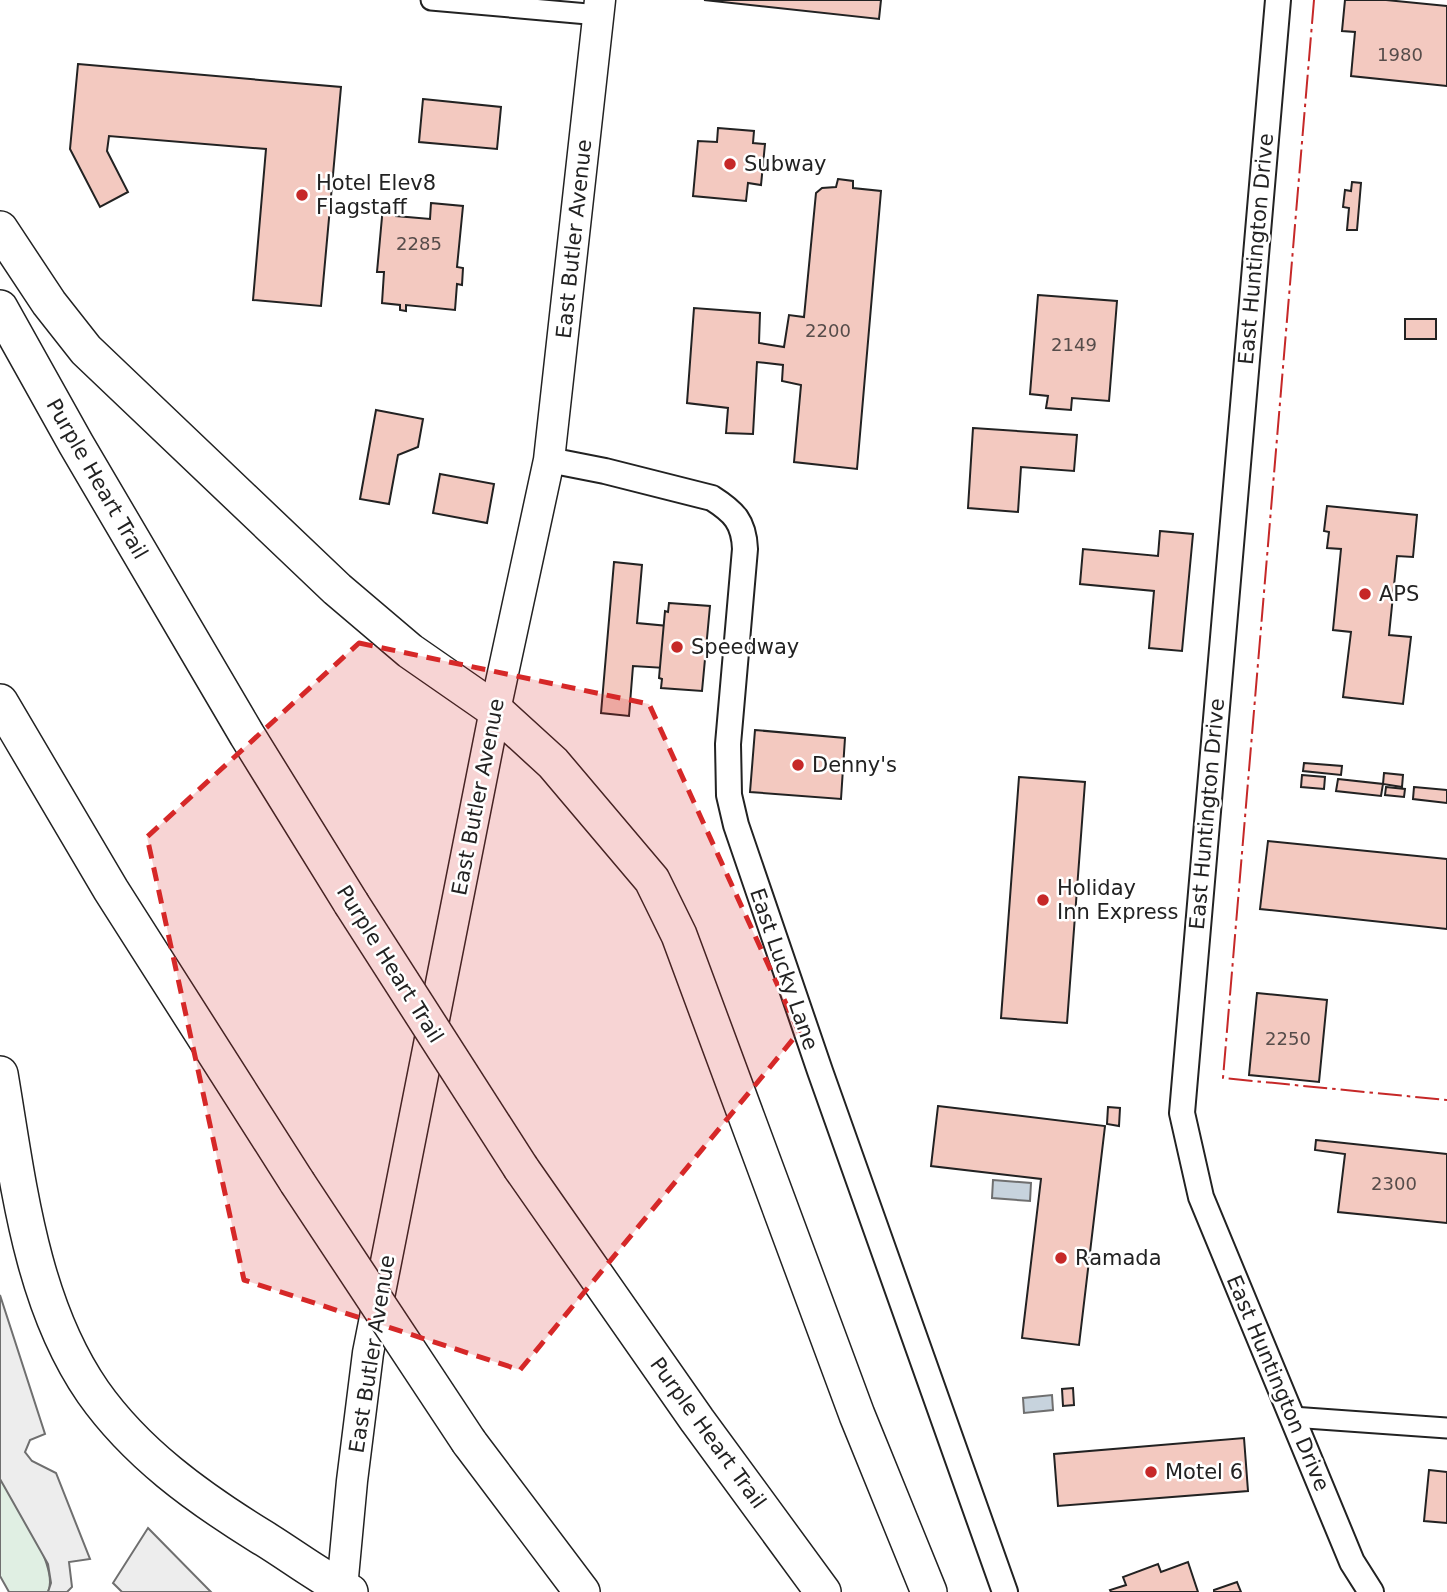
<svg xmlns="http://www.w3.org/2000/svg" width="1447" height="1592" font-family="'DejaVu Sans',sans-serif">
	<style>
		.green { fill: #e0efe3; stroke: #6f6f6f; stroke-width: 2 }
		.parking { fill: #ededed; stroke: #6f6f6f; stroke-width: 2 }
		.water { fill: #c7d3dd; stroke: #6f6f6f; stroke-width: 2 }
		.building { fill: #f3c9c0; stroke: #222; stroke-width: 2 }
		.lines { fill: none; stroke-linecap: round; stroke-linejoin: round }
		.minor-casing { stroke: #222; stroke-width: 23 }
		.tertiary-casing { stroke: #222; stroke-width: 28 }
		.primary-casing { stroke: #222; stroke-width: 33 }
		.motorway-casing { stroke: #222; stroke-width: 38 }
		.minor { stroke: #fff; stroke-width: 19 }
		.tertiary { stroke: #fff; stroke-width: 24 }
		.primary { stroke: #fff; stroke-width: 30 }
		.motorway { stroke: #fff; stroke-width: 35 }
		.motorway-bridge-casing { stroke: #222; stroke-width: 38; stroke-linecap: butt }
		.motorway-bridge { stroke: #fff; stroke-width: 35 }
		.power { stroke: #c62828; stroke-width: 2; stroke-dasharray: 24 5 3.5 5; stroke-linecap: butt }
		.marked { fill: #d62828; fill-opacity: 0.2; stroke: #d62828; stroke-width: 5; stroke-dasharray: 14 9; stroke-linejoin: round }
		.poi-dot { fill: #c62828; stroke: #fff; stroke-width: 2.5 }
		.labels { text-anchor: middle; dominant-baseline: central; stroke-width: 5; stroke-linejoin: round; paint-order: stroke }
		.number-label { font-size: 18px; fill: #564c4a }
		.poi-label { font-size: 21px; fill: #222; stroke: #fff; text-anchor: start }
		.street-label { font-size: 21px; fill: #222; stroke: #fff }
	</style>
	<rect width="100%" height="100%" fill="#fff"/>
	<!-- green -->
	<path class="green" d="M 0,1479 C 14,1501 60,1567 48,1592 L 9,1592 L 0,1576 Z"/>
	<!-- parking -->
	<g class="parking">
		<polygon points="0,1295 45,1434 30,1440 25,1452 32,1461 56,1473 90,1559 69,1562 72,1587 67,1592 48,1592 51,1583 48,1564 0,1479"/>
		<polygon points="148,1528 211,1592 122,1592 113,1583"/>
	</g>
	<!-- water -->
	<g class="water">
		<polygon points="993,1180 1031,1183 1030,1201 992,1198"/>
		<polygon points="1052,1395 1053,1410 1024,1413 1023,1398"/>
	</g>
	<!-- building -->
	<g class="building">
		<polygon points="704,0 881,0 879,19"/>
		<polygon points="1345,0 1386,0 1447,6 1447,86 1351,76 1355,32 1342,31"/>
		<polygon points="78,64 341,87 321,306 253,300 266,149 109,136 107,151 128,192 100,207 70,149"/>
		<polygon points="423,99 501,107 497,149 419,142"/>
		<polygon points="718,128 754,131 753,143 765,144 761,185 748,183 746,201 693,196 698,141 717,142"/>
		<polygon points="838,179 853,181 853,188 881,191 857,469 794,462 801,385 782,381 783,365 757,362 753,434 726,433 728,408 687,403 694,308 760,313 759,343 784,347 789,315 804,317 816,193 822,188 836,187"/>
		<polygon points="1352,182 1361,183 1357,230 1347,230 1349,208 1343,207 1345,190 1351,191"/>
		<polygon points="431,203 463,206 457,267 463,268 462,285 457,284 455,310 406,305 406,311 400,310 400,305 382,303 384,272 377,272 383,206 397,207 396,216 430,219"/>
		<polygon points="1038,295 1117,301 1109,401 1072,398 1071,410 1046,408 1048,396 1030,394"/>
		<rect x="1405" y="319" width="31" height="20"/>
		<polygon points="376,410 423,419 418,447 398,455 389,504 360,499"/>
		<polygon points="973,428 1077,435 1074,471 1021,467 1018,512 968,508"/>
		<polygon points="440,474 494,484 487,523 433,513"/>
		<polygon points="1327,506 1417,515 1413,557 1397,556 1389,635 1411,637 1403,704 1343,697 1351,632 1333,630 1341,549 1327,548 1329,532 1324,531"/>
		<polygon points="1160,531 1193,534 1182,651 1149,648 1154,591 1080,584 1083,549 1158,556"/>
		<polygon points="614,562 642,565 637,623 668,626 665,668 633,666 629,716 601,713"/>
		<polygon points="669,603 710,606 702,691 661,688 662,679 659,678 665,611 668,612"/>
		<polygon points="755,730 845,738 841,799 750,792"/>
		<polygon points="1304,763 1342,766 1341,775 1303,771"/>
		<polygon points="1384,773 1403,775 1402,787 1383,784"/>
		<polygon points="1302,775 1325,777 1324,789 1301,787"/>
		<polygon points="1019,777 1085,782 1067,1023 1001,1018"/>
		<polygon points="1338,779 1383,784 1381,796 1336,791"/>
		<polygon points="1386,787 1405,789 1404,797 1385,795"/>
		<polygon points="1414,787 1447,790 1447,803 1413,799"/>
		<polygon points="1268,841 1447,859 1447,929 1260,909"/>
		<polygon points="1257,993 1327,1000 1319,1082 1249,1075"/>
		<polygon points="938,1106 1105,1126 1079,1345 1022,1338 1041,1179 931,1166"/>
		<polygon points="1108,1107 1120,1108 1119,1126 1107,1124"/>
		<polygon points="1316,1140 1447,1154 1447,1223 1338,1212 1345,1154 1315,1150"/>
		<polygon points="1073,1388 1074,1405 1063,1406 1062,1389"/>
		<polygon points="1244,1438 1248,1491 1058,1506 1054,1454"/>
		<polygon points="1429,1470 1447,1472 1447,1523 1424,1521"/>
		<polygon points="1188,1562 1198,1592 1111,1592 1110,1590 1126,1585 1123,1577 1158,1564 1161,1572"/>
		<polygon points="1237,1582 1241,1592 1214,1592 1214,1590"/>
	</g>
	<g class="lines">
		<defs>
			<g id="minor">
				<polyline points="431,0 599,15"/>
				<polyline points="1292,1417 1447,1428"/>
			</g>
			<g id="tertiary">
				<polyline points="1278,0 1182,1113 1201,1197 1352,1562 1371,1592"/>
				<path d="M 549,460 L 605,471 L 712,498 C 734,512 744,522 745,549 L 728,744 L 729,795 L 736,825 L 820,1071 L 1005,1592"/>
			</g>
			<polyline id="primary" points="342,1588 352,1481 368,1353 495,710 549,460 600,0"/>
			<g id="motorway">
				<polyline points="0,229 49,303 86,350 337,589 410,651 495,710 553,763 652,880 679,935 857,1415 929,1592"/>
				<polyline points="0,308 76,444 247,735 351,903"/>
				<polyline points="0,702 111,890 297,1182"/>
				<path d="M 0,1074 C 18,1180 30,1301 93,1392 C 136,1453 197,1497 260,1536 C 290,1554 319,1577 350,1592"/>
				<polyline points="521,1168 697,1420 823,1592"/>
				<polyline points="469,1442 582,1592"/>
			</g>
		</defs>
		<!-- minor casing -->
		<use href="#minor" class="minor-casing"/>
		<!-- tertiary casing -->
		<use href="#tertiary" class="tertiary-casing"/>
		<!-- primary casing -->
		<use href="#primary" class="primary-casing"/>
		<!-- motorway casing -->
		<use href="#motorway" class="motorway-casing"/>
		<!-- minor -->
		<use href="#minor" class="minor"/>
		<!-- tertiary -->
		<use href="#tertiary" class="tertiary"/>
		<!-- primary -->
		<use href="#primary" class="primary"/>
		<!-- motorway -->
		<use href="#motorway" class="motorway"/>
		<defs>
			<g id="motorway-bridge">
				<polyline points="351,903 521,1168"/>
				<polyline points="297,1182 469,1442"/>
			</g>
		</defs>
		<!-- motorway-bridge casing -->
		<use href="#motorway-bridge" class="motorway-bridge-casing"/>
		<!-- motorway-bridge -->
		<use href="#motorway-bridge" class="motorway-bridge"/>
		<!-- power -->
		<polyline class="power" points="1314,0 1223,1078 1447,1100"/>
	</g>
	<!-- marked area -->
	<path class="marked" d="M 359,643 L 649,704 L 799,1032 L 520,1370 L 244,1280 L 147,837 Z"/>
	<!-- markers -->
	<g class="poi-dot">
		<circle cx="730" cy="164" r="7"/>
		<circle cx="302" cy="195" r="7"/>
		<circle cx="1365" cy="594" r="7"/>
		<circle cx="677" cy="647" r="7"/>
		<circle cx="798" cy="765" r="7"/>
		<circle cx="1043" cy="900" r="7"/>
		<circle cx="1061" cy="1258" r="7"/>
		<circle cx="1151" cy="1472" r="7"/>
	</g>
	<g class="labels">
		<!-- number labels -->
		<g class="number-label">
			<text x="1400" y="54">1980</text>
			<text x="419" y="243">2285</text>
			<text x="828" y="330">2200</text>
			<text x="1074" y="344">2149</text>
			<text x="1288" y="1038">2250</text>
			<text x="1394" y="1183">2300</text>
		</g>
		<!-- poi labels -->
		<g class="poi-label">
			<text x="744" y="164">Subway</text>
			<text x="316" y="183">Hotel Elev8<tspan x="316" dy="24">Flagstaff</tspan></text>
			<text x="1379" y="594">APS</text>
			<text x="691" y="647">Speedway</text>
			<text x="812" y="765">Denny's</text>
			<text x="1057" y="888">Holiday<tspan x="1057" dy="24">Inn Express</tspan></text>
			<text x="1075" y="1258">Ramada</text>
			<text x="1165" y="1472">Motel 6</text>
		</g>
		<!-- street labels -->
		<g class="street-label">
			<text transform="translate(574 239) rotate(-84)">East Butler Avenue</text>
			<text transform="translate(1256 249) rotate(-85)">East Huntington Drive</text>
			<text transform="translate(97 479) rotate(60)">Purple Heart Trail</text>
			<text transform="translate(478 797) rotate(-79)">East Butler Avenue</text>
			<text transform="translate(1207 814) rotate(-85)">East Huntington Drive</text>
			<text transform="translate(390 964) rotate(58)">Purple Heart Trail</text>
			<text transform="translate(784 969) rotate(71)">East Lucky Lane</text>
			<text transform="translate(372 1354) rotate(-81)">East Butler Avenue</text>
			<text transform="translate(1278 1383) rotate(67)">East Huntington Drive</text>
			<text transform="translate(708 1433) rotate(54)">Purple Heart Trail</text>
		</g>
	</g>
</svg>
